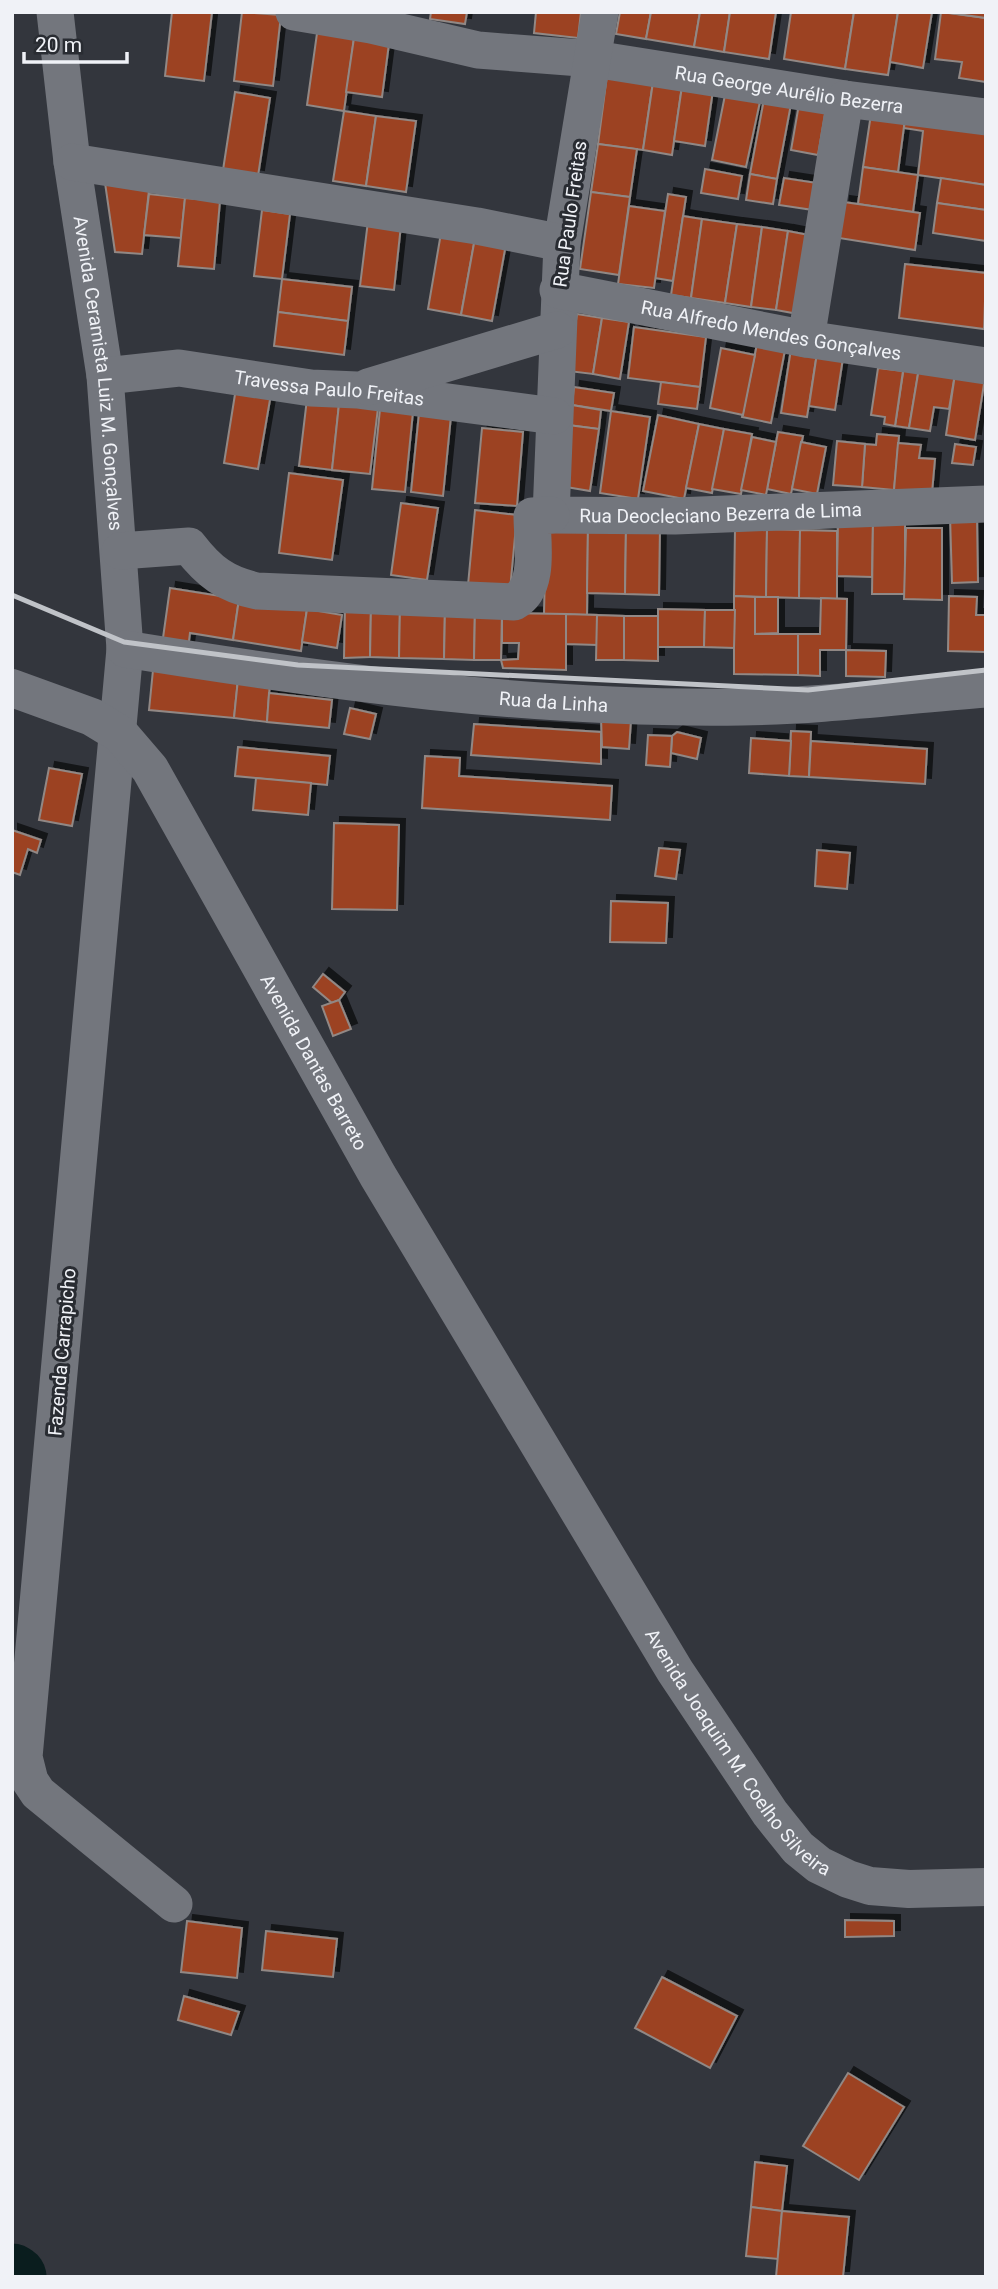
<svg xmlns="http://www.w3.org/2000/svg" width="998" height="2289" font-family="Roboto,sans-serif">
	<style>
		.lines { fill: none; stroke-linecap: round; stroke-linejoin: round }
		.river { stroke: #0a1d1e; stroke-width: 63 }
		.building { fill: #9c4323; stroke: #918885; stroke-width: 2; filter: url(#shadow) }
		.minor { stroke: #73767d; stroke-width: 37 }
		.secondary { stroke: #73767d; stroke-width: 38 }
		.rail { stroke: #c0c3c8; stroke-width: 5 }
		.labels { text-anchor: middle; dominant-baseline: central; stroke-width: 6; stroke-linejoin: round; paint-order: stroke }
		.street-label { font-size: 19px; fill: #f0f2f7; stroke: #292c32 }
	</style>
	<defs>
		<filter id="shadow"><feDropShadow dx="6" dy="-6" stdDeviation="0" flood-color="#0009"/></filter>
	</defs>
	<rect width="100%" height="100%" fill="#33363d"/>
	<g class="lines">
		<!-- river -->
		<polyline class="river" points="12,2275 15,2277"/>
	</g>
	<!-- building -->
	<g class="building">
		<polygon points="172,12 212,12 204,81 165,76"/>
		<polygon points="242,12 281,15 273,86 234,81"/>
		<polygon points="431,12 467,12 465,24 430,19"/>
		<polygon points="536,12 581,12 578,38 534,33"/>
		<polygon points="620,12 651,12 646,39 616,34"/>
		<polygon points="651,12 700,12 694,47 646,39"/>
		<polygon points="700,12 730,12 724,52 694,47"/>
		<polygon points="730,12 776,12 769,59 724,52"/>
		<polygon points="791,12 854,12 845,69 784,59"/>
		<polygon points="854,12 898,12 888,75 845,69"/>
		<polygon points="898,12 932,12 923,68 890,62"/>
		<polygon points="941,12 986,18 986,82 959,78 962,62 935,59"/>
		<polygon points="943,12 986,12 986,18"/>
		<polygon points="318,26 355,31 344,111 307,105"/>
		<polygon points="355,31 390,36 382,97 346,92"/>
		<polygon points="607,75 653,82 643,150 598,144"/>
		<polygon points="653,82 682,86 672,155 643,150"/>
		<polygon points="682,86 713,90 705,146 674,141"/>
		<polygon points="726,90 761,97 746,167 712,160"/>
		<polygon points="235,92 270,98 258,176 223,170"/>
		<polygon points="764,99 791,104 777,179 750,174"/>
		<polygon points="799,104 826,109 818,155 791,150"/>
		<polygon points="344,111 376,116 366,186 333,181"/>
		<polygon points="871,114 905,119 898,172 863,167"/>
		<polygon points="376,116 416,121 406,192 366,186"/>
		<polygon points="905,119 986,130 986,185 918,175 923,131 904,128"/>
		<polygon points="598,144 637,149 630,197 591,192"/>
		<polygon points="863,167 918,175 913,212 858,204"/>
		<polygon points="705,169 742,176 738,199 701,193"/>
		<polygon points="750,174 777,179 773,204 746,200"/>
		<polygon points="104,176 150,181 142,254 115,252"/>
		<polygon points="784,178 817,183 813,210 779,205"/>
		<polygon points="941,178 986,185 986,210 937,203"/>
		<polygon points="591,192 630,197 619,275 580,269"/>
		<polygon points="149,194 185,198 181,238 144,235"/>
		<polygon points="668,194 686,197 673,281 655,278"/>
		<polygon points="185,198 220,201 214,269 178,266"/>
		<polygon points="844,202 920,213 915,250 839,238"/>
		<polygon points="937,203 986,210 986,241 933,233"/>
		<polygon points="629,206 665,211 654,288 618,284"/>
		<polygon points="262,210 290,214 282,279 254,276"/>
		<polygon points="683,216 702,219 691,298 671,295"/>
		<polygon points="702,219 737,224 725,303 691,298"/>
		<polygon points="368,221 401,225 394,290 360,286"/>
		<polygon points="737,224 762,227 751,307 725,303"/>
		<polygon points="762,227 788,231 776,310 751,307"/>
		<polygon points="788,231 809,235 798,314 776,310"/>
		<polygon points="441,233 475,238 461,315 428,309"/>
		<polygon points="475,238 506,244 492,321 461,315"/>
		<polygon points="905,264 986,273 984,329 899,318"/>
		<polygon points="282,279 352,287 348,321 278,312"/>
		<polygon points="278,312 348,321 344,355 274,346"/>
		<polygon points="577,314 602,318 593,374 568,371"/>
		<polygon points="602,318 629,322 620,379 593,374"/>
		<polygon points="634,327 706,337 700,387 628,378"/>
		<polygon points="757,344 785,350 771,423 742,417"/>
		<polygon points="721,348 755,355 743,415 710,408"/>
		<polygon points="791,349 817,353 807,417 781,413"/>
		<polygon points="817,353 843,358 835,410 809,406"/>
		<polygon points="904,366 919,368 909,428 895,426"/>
		<polygon points="878,368 903,371 895,426 884,424 885,417 871,415"/>
		<polygon points="919,368 955,374 949,409 934,407 930,431 909,428"/>
		<polygon points="955,374 985,378 975,440 946,435"/>
		<polygon points="661,382 700,387 697,409 658,404"/>
		<polygon points="574,387 614,393 611,411 572,405"/>
		<polygon points="236,388 271,394 258,469 224,463"/>
		<polygon points="307,399 339,404 332,470 299,466"/>
		<polygon points="339,404 378,408 370,474 332,470"/>
		<polygon points="572,405 601,410 599,429 568,425"/>
		<polygon points="380,409 413,412 405,492 372,489"/>
		<polygon points="611,411 650,417 638,499 600,493"/>
		<polygon points="419,413 451,416 443,496 411,492"/>
		<polygon points="658,415 699,424 684,499 643,491"/>
		<polygon points="699,424 724,429 712,493 686,488"/>
		<polygon points="568,425 599,429 590,491 560,486"/>
		<polygon points="482,428 523,432 517,506 475,503"/>
		<polygon points="724,429 752,434 741,494 712,489"/>
		<polygon points="778,432 803,436 791,494 767,489"/>
		<polygon points="877,434 899,436 894,490 862,487 865,444 876,445"/>
		<polygon points="752,437 776,442 766,495 741,490"/>
		<polygon points="837,441 865,444 862,487 833,485"/>
		<polygon points="801,442 826,447 817,494 792,489"/>
		<polygon points="898,443 921,445 919,458 935,459 932,493 894,490"/>
		<polygon points="955,444 976,447 973,465 952,463"/>
		<polygon points="289,473 343,480 332,560 279,553"/>
		<polygon points="401,503 438,508 427,580 391,575"/>
		<polygon points="475,510 517,515 510,590 468,585"/>
		<polygon points="977,515 978,582 952,583 950,516"/>
		<polygon points="838,521 873,521 872,577 837,576"/>
		<polygon points="873,521 905,521 905,594 872,594"/>
		<polygon points="546,525 588,526 587,615 544,614"/>
		<polygon points="588,526 626,527 625,594 587,593"/>
		<polygon points="626,527 660,527 659,595 625,594"/>
		<polygon points="906,528 942,528 942,600 904,599"/>
		<polygon points="735,529 767,529 766,597 734,596"/>
		<polygon points="767,529 800,530 799,598 766,597"/>
		<polygon points="800,530 837,531 837,599 799,598"/>
		<polygon points="170,588 239,599 233,640 190,633 188,649 162,645"/>
		<polygon points="734,596 755,597 755,634 798,634 798,675 734,674"/>
		<polygon points="949,596 977,597 976,615 986,615 986,652 948,651"/>
		<polygon points="755,597 778,597 778,633 755,634"/>
		<polygon points="821,598 847,599 846,650 820,650 820,676 798,675 798,634 820,634"/>
		<polygon points="239,599 307,609 301,651 233,640"/>
		<polygon points="345,605 371,606 370,657 344,658"/>
		<polygon points="371,606 400,606 399,658 370,657"/>
		<polygon points="400,606 445,608 444,659 399,658"/>
		<polygon points="445,608 475,608 474,660 444,659"/>
		<polygon points="475,608 502,613 501,660 474,660"/>
		<polygon points="307,609 342,615 337,648 302,642"/>
		<polygon points="658,609 705,610 704,647 658,647"/>
		<polygon points="705,610 735,610 734,648 704,647"/>
		<polygon points="502,613 566,614 566,670 503,668 501,660 518,659 519,643 502,643"/>
		<polygon points="566,614 597,615 597,645 566,644"/>
		<polygon points="597,615 624,616 624,660 596,660"/>
		<polygon points="624,616 658,616 658,661 624,660"/>
		<polygon points="846,650 886,651 885,677 846,676"/>
		<polygon points="153,670 238,679 234,718 149,710"/>
		<polygon points="238,679 270,682 267,722 234,718"/>
		<polygon points="269,693 332,700 329,728 267,722"/>
		<polygon points="350,708 376,714 370,739 344,734"/>
		<polygon points="601,718 631,720 629,749 602,747"/>
		<polygon points="474,724 601,732 601,764 471,755"/>
		<polygon points="791,731 811,732 809,777 789,776"/>
		<polygon points="677,732 701,738 697,759 671,753 672,736"/>
		<polygon points="648,735 672,736 670,767 646,765"/>
		<polygon points="751,738 791,741 789,776 749,773"/>
		<polygon points="811,741 927,749 925,784 809,777"/>
		<polygon points="238,747 330,756 327,785 235,776"/>
		<polygon points="425,756 460,758 459,776 612,786 610,820 422,808"/>
		<polygon points="49,768 82,774 72,826 39,820"/>
		<polygon points="256,778 311,783 308,815 253,810"/>
		<polygon points="334,823 399,825 397,910 332,909"/>
		<polygon points="12,830 41,840 37,853 28,849 20,875 12,872"/>
		<polygon points="659,848 680,850 676,879 655,876"/>
		<polygon points="817,850 850,853 847,889 815,886"/>
		<polygon points="611,901 668,903 666,943 610,942"/>
		<polygon points="323,974 345,992 339,1000 332,1003 313,987"/>
		<polygon points="339,1000 351,1029 333,1036 322,1006"/>
		<polygon points="845,1920 894,1921 894,1936 845,1937"/>
		<polygon points="187,1921 242,1928 237,1978 181,1972"/>
		<polygon points="266,1931 337,1939 333,1977 262,1970"/>
		<polygon points="662,1977 737,2016 710,2068 635,2028"/>
		<polygon points="184,1996 239,2012 231,2035 178,2020"/>
		<polygon points="848,2073 904,2107 859,2180 803,2146"/>
		<polygon points="755,2162 787,2166 782,2211 751,2207"/>
		<polygon points="751,2207 782,2211 778,2259 746,2256"/>
		<polygon points="782,2211 849,2217 843,2277 776,2277"/>
	</g>
	<g class="lines">
		<!-- minor -->
		<g class="minor">
			<path id="s1" d="M 55,12 L 72,162 L 105,376 L 125,649 L 24,1757 L 30,1781 L 38,1793 L 174,1904"/>
			<path id="s2" d="M 294,12 L 371,25 L 478,50 L 594,59 L 845,99 L 986,117"/>
			<path id="s3" d="M 600,12 L 562,243 L 551,515 L 675,516 L 986,504"/>
			<polyline points="72,162 477,226 562,243"/>
			<path id="s4" d="M 558,290 L 806,339 L 986,366"/>
			<polyline points="806,339 845,99"/>
			<path id="s5" d="M 105,376 L 179,368 L 311,388 L 357,390 L 554,416"/>
			<polyline points="368,387 557,330"/>
			<path d="M 120,551 L 189,546 C 209,572 225,584 257,591 L 514,602 C 541,588 532,541 532,516 L 551,515"/>
			<path id="s6" d="M 125,649 C 329,682 535,710 742,707 C 823,706 905,695 986,689"/>
		</g>
		<!-- secondary -->
		<path class="secondary" id="s7" d="M 12,688 L 92,717 L 120,734 L 150,769 L 378,1176 L 675,1671 L 770,1813 L 798,1848 L 819,1865 L 848,1879 L 870,1886 L 909,1889 L 986,1887"/>
		<!-- rail -->
		<polyline class="rail" points="12,595 124,642 298,665 808,690 986,670"/>
	</g>
	<g class="labels">
		<!-- street labels -->
		<g class="street-label">
			<text stroke="none"><textPath href="#s2" startOffset="502">Rua George Aurélio Bezerra</textPath></text>
			<text transform="translate(570 214) rotate(-82)">Rua Paulo Freitas</text>
			<text stroke="none"><textPath href="#s4" startOffset="217">Rua Alfredo Mendes Gonçalves</textPath></text>
			<text stroke="none"><textPath href="#s1" startOffset="364">Avenida Ceramista Luiz M. Gonçalves</textPath></text>
			<text stroke="none"><textPath href="#s5" startOffset="226">Travessa Paulo Freitas</textPath></text>
			<text stroke="none"><textPath href="#s3" startOffset="676">Rua Deocleciano Bezerra de Lima</textPath></text>
			<text stroke="none"><textPath href="#s6" startOffset="432">Rua da Linha</textPath></text>
			<text stroke="none"><textPath href="#s7" startOffset="500">Avenida Dantas Barreto</textPath></text>
			<text transform="translate(62 1352) rotate(-85)">Fazenda Carrapicho</text>
			<text stroke="none"><textPath href="#s7" startOffset="1311">Avenida Joaquim M. Coelho Silveira</textPath></text>
		</g>
	</g>
	<!-- border -->
	<rect width="998" height="2289" fill="none" stroke="#f0f2f7" stroke-width="28"/>
	<!-- scale -->
	<path d="M24 52v10h103v-10" fill="none" stroke="#f0f2f7" stroke-width="3.5"/>
	<text x="35" y="52" font-size="21" fill="#f0f2f7" stroke="#292c32" stroke-width="5" paint-order="stroke">20 m</text>
</svg>
